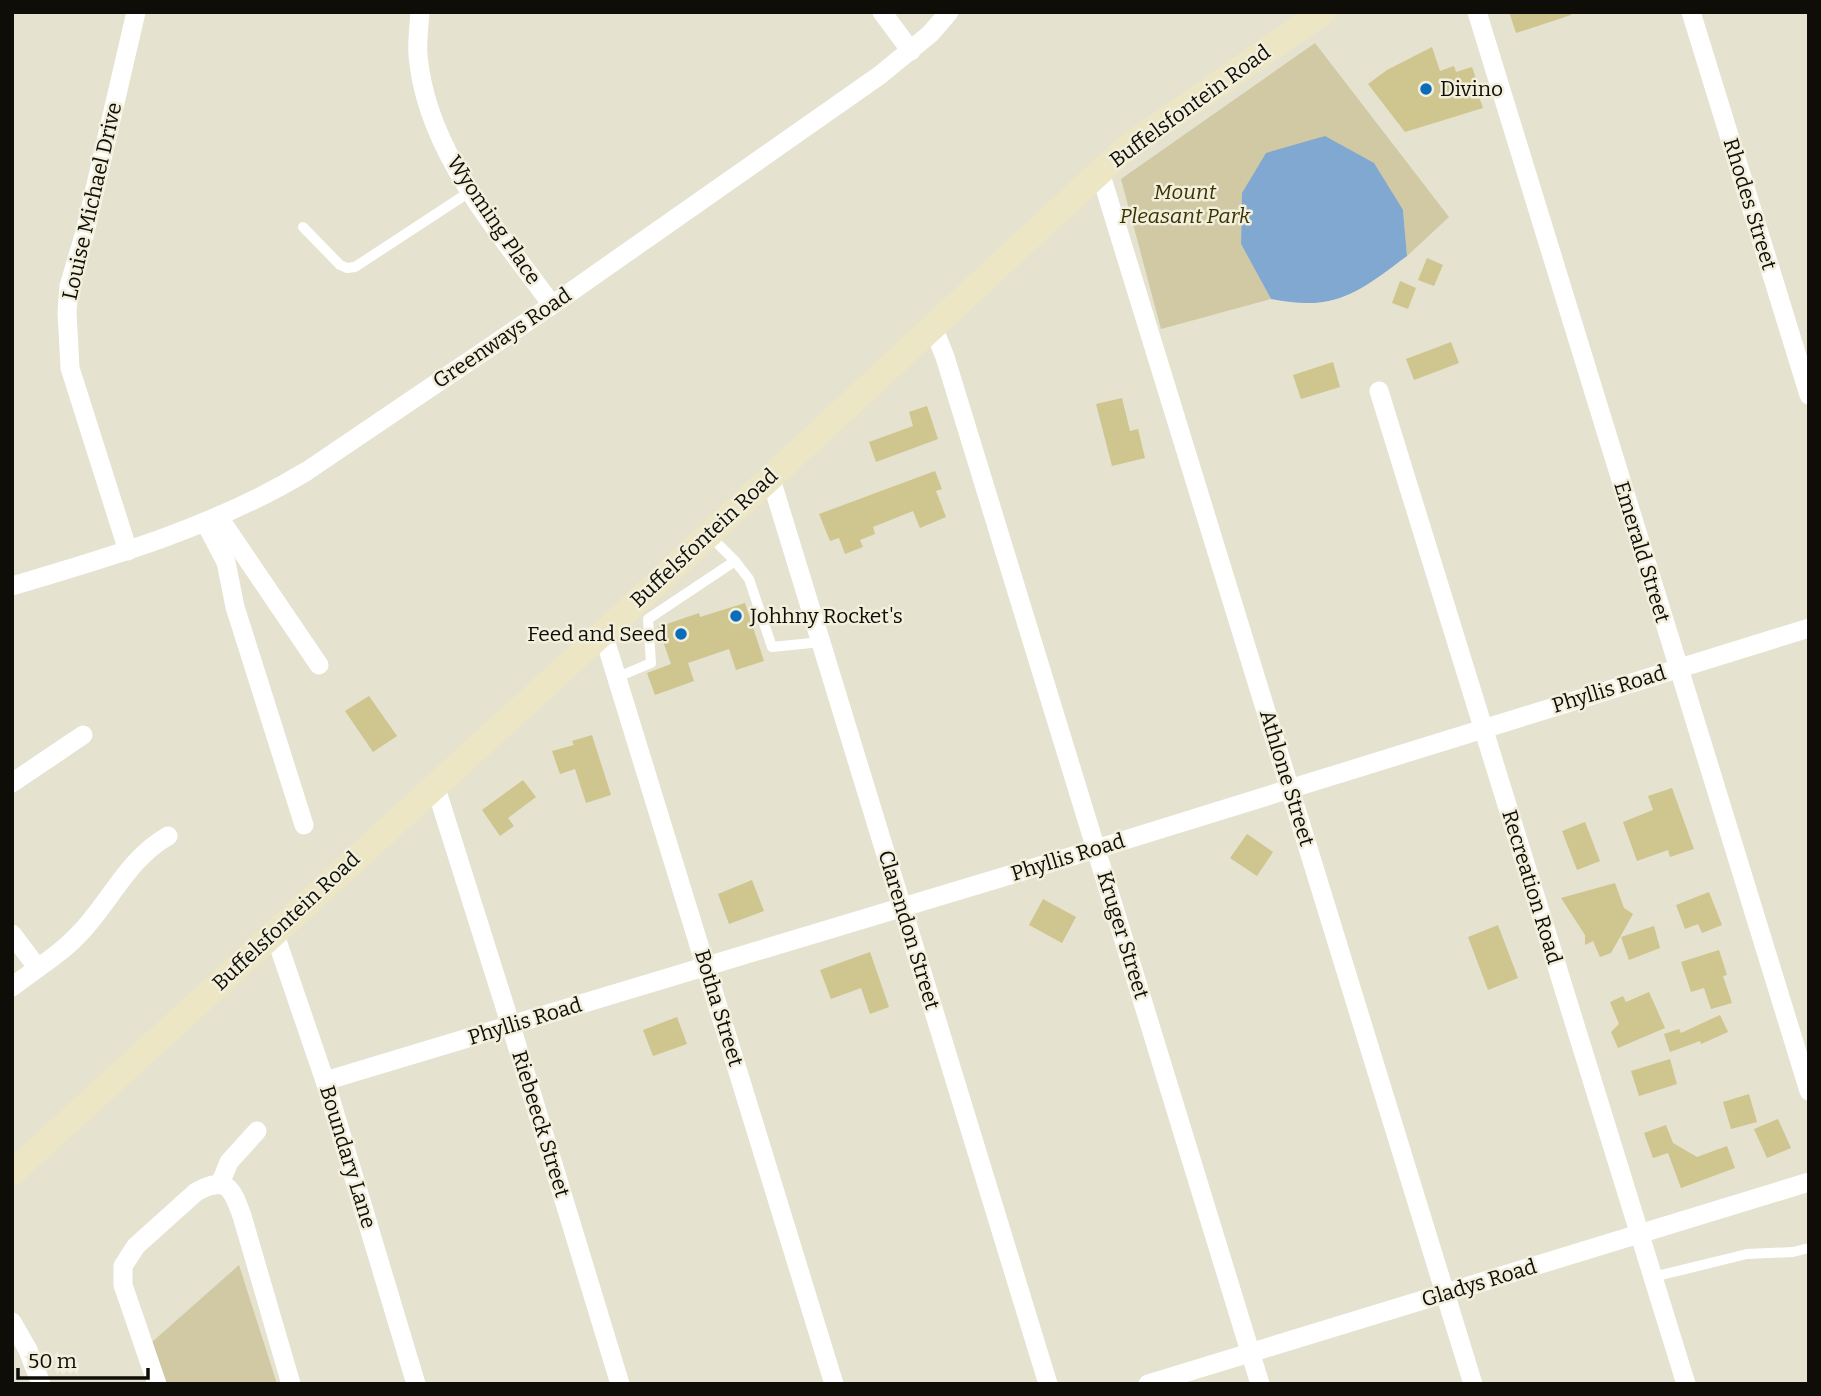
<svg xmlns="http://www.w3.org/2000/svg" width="1821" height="1396" font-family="Bitter,serif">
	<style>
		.green { fill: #d0c9a3 }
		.water { fill: #81a8d0 }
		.building { fill: #cfc58e }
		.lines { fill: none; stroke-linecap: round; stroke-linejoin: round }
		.lane { stroke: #fff; stroke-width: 10 }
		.street { stroke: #fff; stroke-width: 19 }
		.secondary { stroke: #ece6c4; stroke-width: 26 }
		.poi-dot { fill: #0b6db9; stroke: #f2efdc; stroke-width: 2.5 }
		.labels { text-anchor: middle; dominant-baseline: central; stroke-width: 5; stroke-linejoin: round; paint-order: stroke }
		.poi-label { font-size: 21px; fill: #0e0d07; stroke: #f2efdc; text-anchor: start }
		.street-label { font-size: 21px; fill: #0e0d07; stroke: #f2efdc }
		.park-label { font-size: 21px; font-style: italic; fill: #3a3204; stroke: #f2efdc }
	</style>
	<rect width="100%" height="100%" fill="#e5e2cf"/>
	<!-- green -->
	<g class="green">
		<polygon points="1315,43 1449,217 1407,256 1403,210 1242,193 1241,244 1271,299 1161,329 1121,179"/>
		<polygon points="239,1265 277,1384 166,1384 151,1343"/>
	</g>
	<!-- water -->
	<path class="water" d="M 1325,136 L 1374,163 L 1403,210 L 1407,256 C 1357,293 1336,312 1271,299 L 1241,244 L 1242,193 L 1266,153 Z"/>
	<!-- building -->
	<g class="building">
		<polygon points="1509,12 1570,12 1571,15 1516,33"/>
		<polygon points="1432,47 1440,71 1454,66 1456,72 1472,67 1481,93 1478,94 1483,108 1405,132 1368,84 1387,70"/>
		<polygon points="1427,258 1443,265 1434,286 1418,280"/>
		<polygon points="1400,281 1416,288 1408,309 1392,303"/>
		<polygon points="1451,342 1459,363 1414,380 1406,359"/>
		<polygon points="1333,362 1340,387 1301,399 1293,375"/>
		<polygon points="1122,398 1130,431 1138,429 1145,458 1112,466 1096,404"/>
		<polygon points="927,406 938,439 876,462 869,442 913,426 909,412"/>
		<polygon points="935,471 942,489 936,491 946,517 920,528 913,511 873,527 875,534 860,540 863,547 845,554 839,538 830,541 819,514"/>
		<polygon points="745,603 764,661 736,670 729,649 688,663 694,681 655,695 647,673 671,664 658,627 699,613 700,617"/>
		<polygon points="369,696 397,736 373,752 345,711"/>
		<polygon points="592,735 611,795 586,803 575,769 560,774 552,751 574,745 572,741"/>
		<polygon points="523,780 536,797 508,818 514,826 500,836 482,810"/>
		<polygon points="1672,788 1694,849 1670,857 1668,850 1637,861 1623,822 1653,810 1648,796"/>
		<polygon points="1585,822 1600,861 1577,870 1562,831"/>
		<polygon points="1247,834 1273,852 1257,876 1230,858"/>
		<polygon points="752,880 764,911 729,924 718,894"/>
		<polygon points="1615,883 1624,908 1633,914 1611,953 1600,957 1593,941 1585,945 1585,935 1561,898"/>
		<polygon points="1709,892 1722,925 1702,933 1698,924 1685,929 1676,905"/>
		<polygon points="1043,899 1076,917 1062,943 1029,925"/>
		<polygon points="1498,925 1518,978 1488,990 1468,937"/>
		<polygon points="1654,926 1660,948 1629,960 1621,937"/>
		<polygon points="1719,950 1727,975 1723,976 1732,1003 1711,1009 1704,988 1691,992 1681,962"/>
		<polygon points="870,952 889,1007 870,1014 861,988 831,999 820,970"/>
		<polygon points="1649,992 1665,1028 1618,1048 1611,1032 1619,1024 1610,1002 1623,996 1626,1002"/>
		<polygon points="1720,1015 1728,1032 1701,1044 1700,1041 1670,1052 1664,1034 1679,1029 1681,1033"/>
		<polygon points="677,1017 687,1044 653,1056 643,1030"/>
		<polygon points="1670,1059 1677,1084 1639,1096 1631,1071"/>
		<polygon points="1749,1094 1757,1122 1731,1129 1723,1102"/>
		<polygon points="1778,1119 1791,1148 1767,1158 1754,1129"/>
		<polygon points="1666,1125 1673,1143 1697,1157 1727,1146 1735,1168 1681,1188 1668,1153 1653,1158 1644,1133"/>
	</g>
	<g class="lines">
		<!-- lane -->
		<g class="lane">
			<polyline points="303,227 340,265 347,268 355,267 471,191"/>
			<polyline points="709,535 735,561 749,579 772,647 821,642"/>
			<polyline points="618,677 651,663 648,619 735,561"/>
			<polyline points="1653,1277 1747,1254 1793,1252 1809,1248"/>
		</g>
		<!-- street -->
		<g class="street">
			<path d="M 420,12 C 419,26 417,41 418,55 C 426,151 498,230 552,305"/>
			<polyline points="882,12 911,51"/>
			<polyline points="1477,12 1809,1091"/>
			<polyline points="1691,12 1809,395"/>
			<polyline points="1100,172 1473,1384"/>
			<polyline points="933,327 945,357 1260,1384"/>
			<polyline points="1379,391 1686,1384"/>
			<polyline points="770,476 1048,1384"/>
			<polyline points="218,516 319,665"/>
			<polyline points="205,522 226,562 235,607 304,825"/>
			<polyline points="128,551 70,368 67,312 69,286 85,232 136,12"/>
			<path d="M 12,586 C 114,556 216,526 307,471 L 552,305 L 880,75 L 930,34 L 949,12"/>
			<polyline points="603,633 834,1384"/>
			<polyline points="12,783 83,735"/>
			<polyline points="435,785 511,1026 620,1384"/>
			<polyline points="274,932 325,1081 416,1384"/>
			<polyline points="12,934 37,967"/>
			<path d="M 12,987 C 35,969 61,954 81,932 C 111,900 129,858 168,836"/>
			<polyline points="325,1081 1096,849 1809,628"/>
			<polyline points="220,1184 229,1162 257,1131"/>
			<polyline points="12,1322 28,1350 41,1384"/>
			<path d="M 157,1384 L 123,1285 L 123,1266 L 136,1246 L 196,1192 C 227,1175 232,1188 242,1216 L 291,1384"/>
			<polyline points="1148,1384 1809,1182"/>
		</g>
		<!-- secondary -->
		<polyline class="secondary" points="12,1173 603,633 1100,172 1133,143 1323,12"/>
	</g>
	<!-- markers -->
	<g class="poi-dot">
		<circle cx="1426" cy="89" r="7"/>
		<circle cx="736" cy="616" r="7"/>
		<circle cx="681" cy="634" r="7"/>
	</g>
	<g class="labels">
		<!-- poi labels -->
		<g class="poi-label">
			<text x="1440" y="89">Divino</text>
			<text x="750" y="616">Johhny Rocket's</text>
			<text x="667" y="634" text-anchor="end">Feed and Seed</text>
		</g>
		<!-- street labels -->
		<g class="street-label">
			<text transform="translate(1190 106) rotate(-36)">Buffelsfontein Road</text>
			<text transform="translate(92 201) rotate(-77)">Louise Michael Drive</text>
			<text transform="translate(1750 204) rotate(73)">Rhodes Street</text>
			<text transform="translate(494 220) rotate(56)">Wyoming Place</text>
			<text transform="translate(502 338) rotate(-34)">Greenways Road</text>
			<text transform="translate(704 538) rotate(-43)">Buffelsfontein Road</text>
			<text transform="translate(1642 552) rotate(73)">Emerald Street</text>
			<text transform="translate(1609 689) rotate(-17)">Phyllis Road</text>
			<text transform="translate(1287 778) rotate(73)">Athlone Street</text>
			<text transform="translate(1068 857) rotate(-17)">Phyllis Road</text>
			<text transform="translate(1532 887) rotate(73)">Recreation Road</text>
			<text transform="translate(286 921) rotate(-43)">Buffelsfontein Road</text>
			<text transform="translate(909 930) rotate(73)">Clarendon Street</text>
			<text transform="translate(1123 935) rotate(73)">Kruger Street</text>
			<text transform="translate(719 1008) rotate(73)">Botha Street</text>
			<text transform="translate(525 1021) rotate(-17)">Phyllis Road</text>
			<text transform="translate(541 1124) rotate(73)">Riebeeck Street</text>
			<text transform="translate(348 1157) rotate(73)">Boundary Lane</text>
			<text transform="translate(1479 1283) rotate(-17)">Gladys Road</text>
		</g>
		<!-- park labels -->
		<g class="park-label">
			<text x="1185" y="192">Mount<tspan x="1185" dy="24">Pleasant Park</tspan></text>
		</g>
	</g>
	<!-- border -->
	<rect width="1821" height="1396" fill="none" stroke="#0e0d07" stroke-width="28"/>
	<!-- scale -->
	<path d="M18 1368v10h130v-10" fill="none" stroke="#0e0d07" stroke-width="3.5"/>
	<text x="28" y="1368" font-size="21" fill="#0e0d07" stroke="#f2efdc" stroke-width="5" paint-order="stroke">50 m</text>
</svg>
